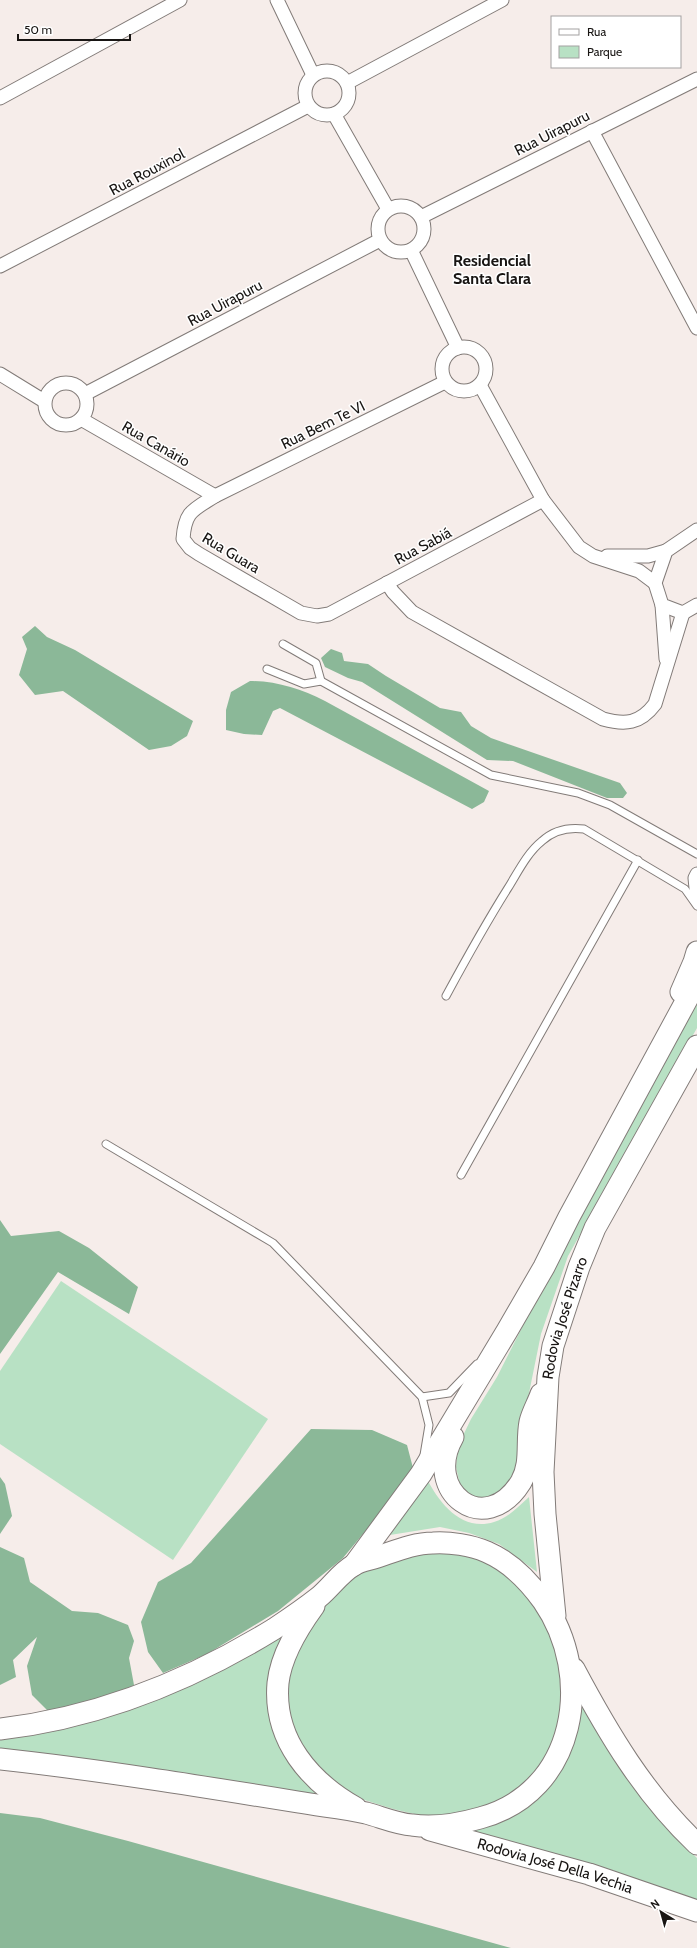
<svg xmlns="http://www.w3.org/2000/svg" width="697" height="1948" font-family="Cabin,sans-serif">
	<style>
		.green { fill: #b8e1c4 }
		.forest { fill: #8bb898 }
		.lines { fill: none; stroke-linecap: round; stroke-linejoin: round }
		.lane-casing { stroke: #827b78; stroke-width: 9 }
		.street-casing { stroke: #827b78; stroke-width: 15 }
		.primary-casing { stroke: #827b78; stroke-width: 23 }
		.lane { stroke: #fff; stroke-width: 7 }
		.street { stroke: #fff; stroke-width: 13 }
		.primary { stroke: #fff; stroke-width: 21 }
		.labels { text-anchor: middle; dominant-baseline: central; stroke-width: 3; stroke-linejoin: round; paint-order: stroke }
		.street-label { font-size: 15px; fill: #181513; stroke: #fff }
		.neighbourhood-label { font-size: 16px; font-weight: bold; fill: #181513; stroke: #fff }
	</style>
	<rect width="100%" height="100%" fill="#f6edea"/>
	<!-- green -->
	<g class="green">
		<polygon points="697,1004 697,1028 568,1256 541,1334 527,1403 518,1464 508,1483 496,1495 475,1499 466,1494 460,1485 456,1467 458,1446 471,1419 497,1377 575,1222"/>
		<polygon points="61,1281 268,1419 173,1560 0,1444 0,1371"/>
		<path d="M 427,1479 C 439,1503 462,1532 494,1522 C 508,1518 518,1507 529,1497 L 537,1572 L 499,1544 L 469,1533 L 440,1527 L 390,1535 Z"/>
		<polygon points="449,1550 484,1560 518,1580 538,1606 554,1642 565,1686 565,1713 537,1779 480,1813 427,1817 393,1809 358,1798 333,1784 298,1746 284,1691 297,1646 323,1603 359,1570 413,1553"/>
		<polygon points="297,1622 273,1711 329,1798 0,1749 0,1740 50,1732 125,1711 190,1684"/>
		<path d="M 579,1696 C 615,1751 647,1813 697,1858 L 697,1904 L 461,1830 L 518,1811 L 554,1779 L 572,1747 L 578,1724 Z"/>
	</g>
	<!-- forest -->
	<g class="forest">
		<polygon points="35,626 47,637 75,650 193,721 187,736 171,746 149,750 63,691 35,695 19,675 27,649 22,637"/>
		<polygon points="331,649 342,653 344,661 368,664 386,676 440,708 461,712 471,726 491,738 620,783 627,793 623,798 607,798 513,761 487,760 362,682 348,678 325,667 321,658"/>
		<path d="M 250,681 C 277,681 301,689 325,701 L 489,791 L 484,802 L 472,809 L 280,708 L 273,711 L 262,735 L 244,734 L 226,730 L 226,710 L 231,692 Z"/>
		<polygon points="0,1220 11,1236 59,1231 89,1248 138,1287 129,1314 58,1272 0,1354"/>
		<polygon points="311,1429 372,1430 407,1445 413,1468 382,1511 343,1558 278,1611 207,1654 163,1673 148,1652 141,1622 158,1582 191,1563"/>
		<polygon points="0,1477 5,1484 12,1516 0,1534"/>
		<polygon points="0,1547 24,1558 30,1582 72,1611 98,1613 128,1625 134,1641 129,1658 134,1685 119,1694 51,1714 32,1695 27,1666 37,1637 13,1660 16,1677 0,1685"/>
		<polygon points="0,1813 40,1818 128,1841 511,1948 0,1948"/>
	</g>
	<g class="lines">
		<defs>
			<g id="lane">
				<polyline points="283,644 316,663 321,681"/>
				<polyline points="267,669 304,684 321,681 491,775 578,793 610,805 697,854"/>
				<path d="M 446,996 C 466,959 486,923 508,888 C 518,872 527,853 542,841 C 554,830 568,827 584,829 L 685,889 L 697,906"/>
				<polyline points="106,1144 273,1243 422,1397 429,1425 424,1455"/>
				<polyline points="461,1175 638,860"/>
				<polyline points="422,1397 449,1393 477,1364"/>
			</g>
			<g id="street">
				<polyline points="277,0 313,75"/>
				<circle cx="327" cy="93" r="22"/>
				<polyline points="347,83 502,0"/>
				<polyline points="0,98 180,0"/>
				<polyline points="334,114 388,209"/>
				<polyline points="592,131 697,328"/>
				<circle cx="401" cy="229" r="23"/>
				<polyline points="421,217 697,79"/>
				<polyline points="411,250 458,348"/>
				<polyline points="0,266 308,106"/>
				<circle cx="464" cy="369" r="22"/>
				<polyline points="0,374 44,401"/>
				<path d="M 445,382 L 215,496 C 193,510 185,511 183,539 L 190,548 L 199,554 L 301,613 L 317,616 L 329,614 L 543,500"/>
				<circle cx="66" cy="404" r="21"/>
				<polyline points="480,385 543,500 579,547 593,556 639,571 655,583"/>
				<polyline points="85,394 380,240"/>
				<polyline points="81,419 215,496"/>
				<polyline points="697,530 666,551 655,583 662,605 683,613 697,605"/>
				<polyline points="607,556 648,556 666,551"/>
				<path d="M 387,583 L 393,592 L 412,612 L 603,719 C 625,725 640,724 655,704 L 683,613"/>
				<polyline points="662,605 666,659"/>
				<polyline points="697,874 695,878 697,898"/>
			</g>
			<g id="primary">
				<polyline points="681,992 694,962 697,952"/>
				<path d="M 453,1437 C 422,1491 485,1540 521,1482 C 532,1463 526,1442 530,1422 C 532,1413 538,1403 541,1394"/>
				<polyline points="354,1565 421,1474 507,1331 544,1267 569,1217 697,981"/>
				<path d="M 314,1606 C 298,1628 281,1655 278,1683 C 273,1740 310,1782 356,1808"/>
				<path id="s1" d="M 555,1616 L 545,1514 L 543,1472 L 548,1377 L 553,1346 L 579,1267 L 595,1228 L 697,1046"/>
				<path d="M 574,1669 C 608,1733 644,1794 697,1844"/>
				<path d="M 0,1729 C 97,1718 191,1680 274,1629 C 289,1619 305,1608 319,1597 C 331,1587 341,1572 354,1565 C 360,1561 368,1560 374,1558 C 393,1552 413,1543 433,1543 C 450,1542 471,1545 487,1552 C 510,1562 528,1580 543,1601 C 595,1676 577,1792 480,1818 C 459,1824 434,1828 412,1825 C 397,1824 381,1817 366,1813 C 344,1808 321,1806 298,1802 C 199,1786 100,1770 0,1759"/>
				<path id="s2" d="M 430,1830 L 589,1874 L 697,1911"/>
			</g>
		</defs>
		<!-- lane casing -->
		<use href="#lane" class="lane-casing"/>
		<!-- street casing -->
		<use href="#street" class="street-casing"/>
		<!-- primary casing -->
		<use href="#primary" class="primary-casing"/>
		<!-- lane -->
		<use href="#lane" class="lane"/>
		<!-- street -->
		<use href="#street" class="street"/>
		<!-- primary -->
		<use href="#primary" class="primary"/>
	</g>
	<g class="labels">
		<!-- street labels -->
		<g class="street-label">
			<text transform="translate(552 133) rotate(-27)">Rua Uirapuru</text>
			<text transform="translate(147 172) rotate(-28)">Rua Rouxinol</text>
			<text transform="translate(225 303) rotate(-28)">Rua Uirapuru</text>
			<text transform="translate(323 425) rotate(-26)">Rua Bem Te VI</text>
			<text transform="translate(156 444) rotate(30)">Rua Canário</text>
			<text transform="translate(423 546) rotate(-28)">Rua Sabiá</text>
			<text transform="translate(231 553) rotate(31)">Rua Guara</text>
			<text stroke="none"><textPath href="#s1" startOffset="301">Rodovia José Pizarro</textPath></text>
			<text stroke="none"><textPath href="#s2" startOffset="130">Rodovia José Della Vechia</textPath></text>
		</g>
		<!-- neighbourhood labels -->
		<g class="neighbourhood-label">
			<text x="492" y="260">Residencial<tspan x="492" dy="18">Santa Clara</tspan></text>
		</g>
	</g>
	<!-- legend -->
	<rect x="551" y="16" width="130" height="52" fill="#ffffff" stroke="#a3a1a1"/>
	<rect x="559" y="29" width="20" height="6" fill="#ffffff" stroke="#a3a1a1"/>
	<text x="587" y="36" font-size="12" fill="#181513">Rua</text>
	<rect x="559" y="46" width="20" height="12" fill="#b8e1c4" stroke="#a3a1a1"/>
	<text x="587" y="56" font-size="12" fill="#181513">Parque</text>
	<!-- north arrow -->
	<g transform="translate(661 1912) rotate(323)" stroke="#ffffff" stroke-width="3" paint-order="stroke">
	<path d="M0-3L7 15L0 10L-7 15Z" fill="#181513"/>
	<text y="-6" font-size="11" font-weight="bold" text-anchor="middle" fill="#181513">N</text>
	</g>
	<!-- scale -->
	<path d="M18 34v6h112v-6" fill="none" stroke="#181513" stroke-width="2"/>
	<text x="24" y="34" font-size="12" fill="#181513" stroke="#ffffff" stroke-width="3" paint-order="stroke">50 m</text>
</svg>
